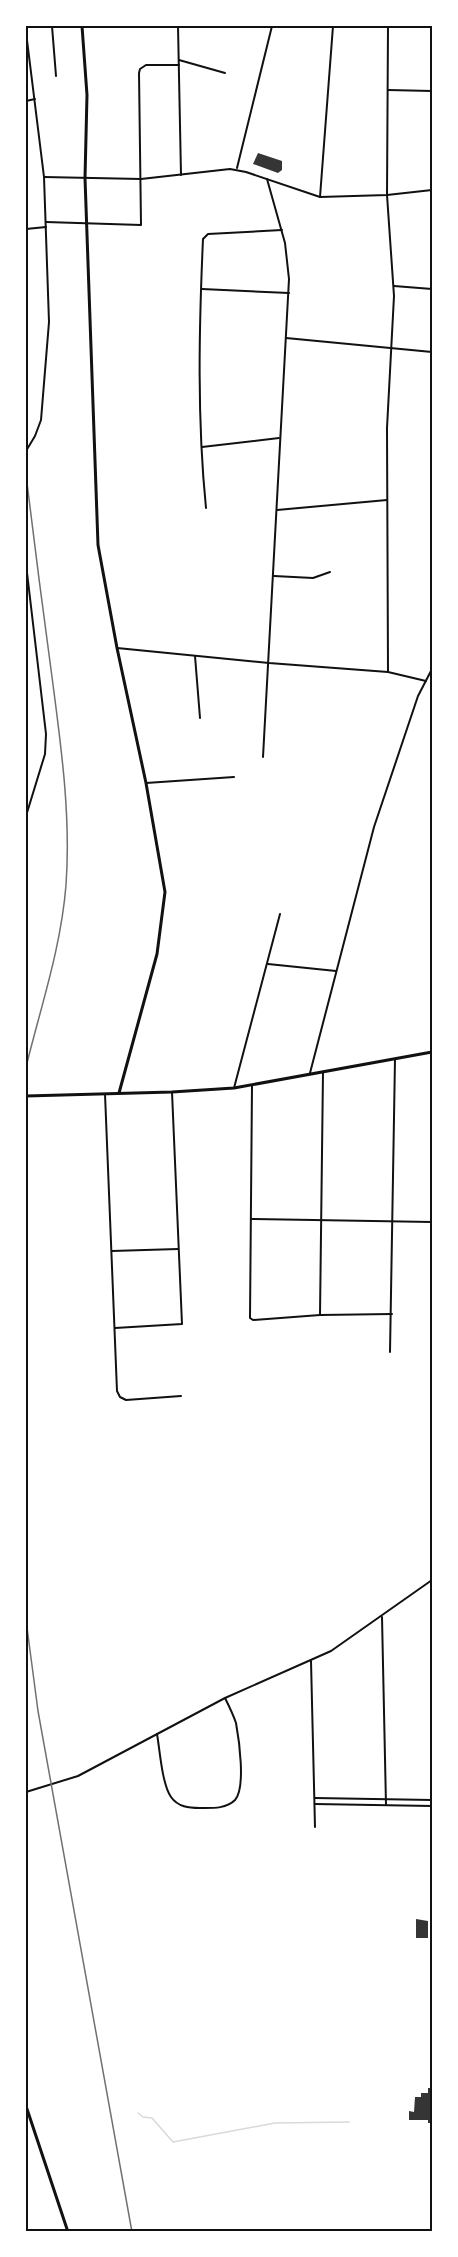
<svg xmlns="http://www.w3.org/2000/svg" width="458" height="2257" font-family="'IBM Plex Sans',sans-serif">
	<style>
		.lines { fill: none; stroke-linecap: round; stroke-linejoin: round }
		.stream { stroke: #d9d9d9; stroke-width: 1.5 }
		.building { fill: #353535 }
		.minor { stroke: #111; stroke-width: 2 }
		.tertiary { stroke: #111; stroke-width: 3 }
		.secondary { stroke: #111; stroke-width: 3 }
		.rail { stroke: #707070; stroke-width: 1.5 }
		.neatline { fill: none; stroke: #111; stroke-width: 2 }
	</style>
	<rect width="100%" height="100%" fill="#fff"/>
	<g class="lines">
		<!-- stream -->
		<polyline class="stream" points="138,2113 143,2117 152,2118 173,2142 275,2123 349,2122"/>
	</g>
	<!-- building -->
	<g class="building">
		<polygon points="258,153 282,161 282,170 278,173 253,164"/>
		<polygon points="416,1919 428,1921 428,1938 416,1938"/>
		<polygon points="428,2088 432,2088 432,2123 428,2123 428,2120 409,2120 409,2111 414,2112 415,2097 421,2097 421,2093 428,2093"/>
	</g>
	<g class="lines">
		<!-- minor -->
		<g class="minor">
			<polyline points="52,26 56,76"/>
			<polyline points="178,26 181,175"/>
			<polyline points="26,32 44,177 49,322 41,420 35,436 26,451"/>
			<polyline points="179,60 225,73"/>
			<polyline points="388,90 432,91"/>
			<polyline points="26,101 35,99"/>
			<polyline points="237,168 272,26"/>
			<polyline points="44,177 141,179 230,169 246,172 320,197 387,195 432,190"/>
			<polyline points="320,197 333,26"/>
			<polyline points="46,222 141,225 139,73 140,69 146,65 179,65"/>
			<polyline points="26,229 46,227"/>
			<polyline points="394,286 432,289"/>
			<polyline points="202,289 289,293"/>
			<polyline points="286,338 432,352"/>
			<polyline points="202,447 279,438"/>
			<path d="M 206,508 C 197,419 199,328 203,239 L 208,234 L 282,230"/>
			<polyline points="277,510 387,500"/>
			<polyline points="26,564 46,734 45,754 26,816"/>
			<polyline points="274,576 313,578 330,572"/>
			<polyline points="117,648 269,663 388,672 426,681"/>
			<polyline points="195,656 200,718"/>
			<polyline points="388,672 387,428 394,296 387,195 388,26"/>
			<polyline points="263,757 289,279 285,243 267,179"/>
			<polyline points="146,783 234,777"/>
			<polyline points="268,964 336,971"/>
			<polyline points="310,1073 374,827 418,696 432,669"/>
			<polyline points="252,1085 250,1318 253,1320 320,1315 392,1314"/>
			<polyline points="234,1088 280,914"/>
			<polyline points="105,1094 117,1391 120,1397 126,1400 181,1396"/>
			<polyline points="251,1219 432,1222"/>
			<polyline points="112,1251 178,1249"/>
			<polyline points="320,1315 323,1072"/>
			<polyline points="115,1328 182,1324 172,1092"/>
			<polyline points="390,1352 395,1059"/>
			<polyline points="382,1617 386,1805"/>
			<polyline points="311,1661 315,1827"/>
			<path d="M 157,1734 C 160,1751 162,1784 171,1797 C 178,1807 189,1808 200,1808 C 212,1808 226,1809 235,1800 C 246,1788 239,1739 236,1723 C 233,1714 229,1706 225,1698"/>
			<polyline points="26,1792 78,1776 225,1698 331,1651 432,1580"/>
			<polyline points="315,1798 432,1800"/>
			<polyline points="315,1804 432,1806"/>
		</g>
		<!-- tertiary -->
		<g class="tertiary">
			<polyline points="82,26 87,95 85,178 98,545 117,648 146,783 165,892 157,954 119,1093"/>
			<polyline points="26,1096 172,1092 234,1088 432,1052"/>
		</g>
		<!-- secondary -->
		<polyline class="secondary" points="26,2106 68,2232"/>
		<!-- rail -->
		<g class="rail">
			<path d="M 26,475 C 34,542 43,610 52,677 C 61,746 71,815 66,885 C 61,948 41,1006 26,1067"/>
			<polyline points="26,1620 38,1711 132,2232"/>
		</g>
	</g>
	<!-- border -->
	<rect width="458" height="2257" fill="none" stroke="#ffffff" stroke-width="54"/>
	<rect x="27" y="27" width="404" height="2203" class="neatline"/>
</svg>
